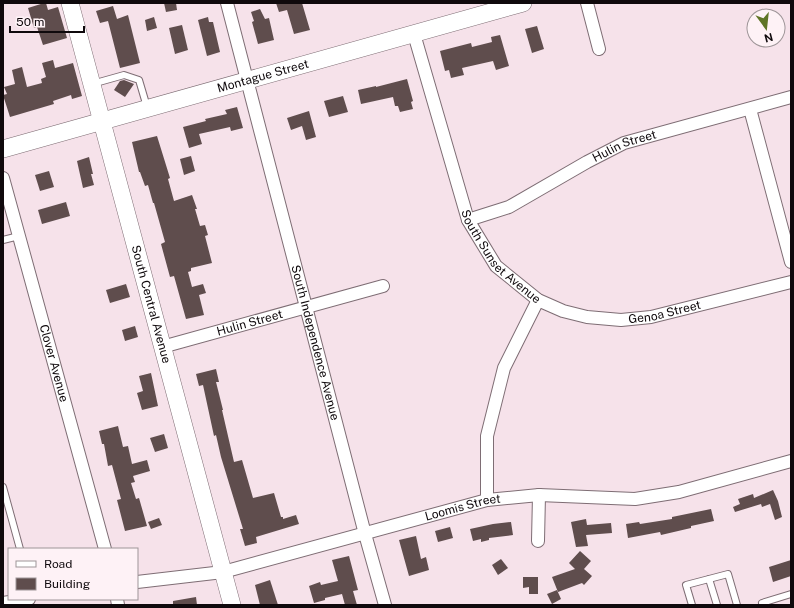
<svg xmlns="http://www.w3.org/2000/svg" width="794" height="608" font-family="'Public Sans',sans-serif">
	<style>
		.building { fill: #5f4d4d }
		.lines { fill: none; stroke-linecap: round; stroke-linejoin: round }
		.lane-casing { stroke: #7e6d74; stroke-width: 8 }
		.street-casing { stroke: #7e6d74; stroke-width: 14 }
		.secondary-casing { stroke: #7e6d74; stroke-width: 18 }
		.lane { stroke: #fff; stroke-width: 6 }
		.street { stroke: #fff; stroke-width: 12 }
		.secondary { stroke: #fff; stroke-width: 17 }
		.labels { text-anchor: middle; dominant-baseline: central; stroke-width: 4; stroke-linejoin: round; paint-order: stroke }
		.street-label { font-size: 12px; fill: #0f090c; stroke: #fef2f6 }
	</style>
	<rect width="100%" height="100%" fill="#f6e2ea"/>
	<!-- building -->
	<g class="building">
		<polygon points="44,3 46,3 48,10 58,7 67,38 43,45 37,27 34,28 28,8"/>
		<polygon points="164,3 176,3 177,10 166,12"/>
		<polygon points="276,3 302,3 310,30 294,34 287,10 279,12"/>
		<polygon points="113,6 117,19 128,15 140,63 120,68 108,21 100,23 96,11"/>
		<polygon points="260,9 265,19 269,18 274,40 258,44 252,22 254,21 251,12"/>
		<polygon points="154,17 157,28 147,31 145,20"/>
		<polygon points="208,17 209,22 213,22 220,52 207,56 198,20"/>
		<polygon points="182,25 188,50 175,54 169,28"/>
		<polygon points="537,26 544,49 532,53 525,29"/>
		<polygon points="500,35 509,66 496,70 493,61 462,68 464,75 451,78 449,70 445,71 440,51 471,43 472,47 492,42 491,37"/>
		<polygon points="53,60 55,68 73,63 82,96 72,99 71,95 53,101 54,104 10,117 3,95 7,94 4,87 15,84 12,70 22,67 27,87 42,83 41,79 46,77 42,63"/>
		<polygon points="407,79 413,101 411,102 413,109 400,112 398,106 395,106 393,97 361,104 358,90 376,86 376,87"/>
		<polygon points="124,80 134,84 125,97 114,90 120,81"/>
		<polygon points="343,96 348,112 329,117 324,101"/>
		<polygon points="237,107 243,128 231,131 230,127 199,134 202,144 189,148 183,127 206,121 205,119 227,114 225,110"/>
		<polygon points="309,111 316,137 306,140 302,126 291,130 287,118"/>
		<polygon points="157,136 170,178 168,179 174,201 192,195 197,209 195,209 200,226 205,225 208,235 205,236 212,263 191,268 191,271 188,272 192,287 203,284 206,293 199,295 204,315 186,319 174,276 170,277 161,244 165,242 154,203 153,203 148,185 145,186 140,172 139,172 132,142"/>
		<polygon points="191,156 195,171 184,175 180,159"/>
		<polygon points="89,157 93,174 91,174 94,185 83,188 77,161"/>
		<polygon points="49,171 54,187 40,191 35,175"/>
		<polygon points="66,202 70,216 42,224 38,210"/>
		<polygon points="126,284 130,297 110,303 106,290"/>
		<polygon points="135,326 138,337 125,341 122,330"/>
		<polygon points="216,369 219,382 216,382 223,410 222,410 234,462 242,460 253,498 274,493 281,517 283,517 283,519 296,515 299,524 256,537 257,543 245,546 240,529 243,529 221,457 216,435 214,436 203,385 199,386 196,374"/>
		<polygon points="151,373 158,406 142,410 137,393 143,391 139,376"/>
		<polygon points="118,426 123,447 128,446 132,464 147,460 150,471 133,476 135,482 131,483 136,499 139,498 147,526 125,531 117,500 121,499 112,465 108,466 104,444 102,444 99,431"/>
		<polygon points="164,434 168,448 155,452 150,438"/>
		<polygon points="773,490 778,501 782,517 775,520 770,504 762,507 761,504 735,512 733,507 740,504 738,499 753,494 754,498"/>
		<polygon points="711,509 714,521 691,526 691,528 661,535 660,532 628,538 626,524 639,522 640,524 672,519 672,517"/>
		<polygon points="159,518 162,525 151,529 148,522"/>
		<polygon points="586,519 587,525 611,523 612,533 586,535 588,546 576,547 571,522"/>
		<polygon points="511,522 513,535 489,538 489,540 481,542 481,539 473,541 470,529 493,524"/>
		<polygon points="450,527 453,538 438,542 435,531"/>
		<polygon points="416,536 421,559 426,557 429,570 409,576 399,540"/>
		<polygon points="580,551 591,561 584,569 592,576 584,585 582,583 558,592 552,577 575,569 569,563"/>
		<polygon points="349,556 358,590 353,591 357,605 345,605 342,594 325,598 325,600 314,603 309,586 320,582 321,585 338,581 332,560"/>
		<polygon points="501,559 508,568 498,575 492,565"/>
		<polygon points="791,560 791,576 773,582 769,567"/>
		<polygon points="523,577 538,577 538,594 529,594 529,587 523,588"/>
		<polygon points="270,580 278,605 260,605 255,585"/>
		<polygon points="557,590 561,599 552,604 547,594"/>
		<polygon points="196,597 197,605 173,605 173,601"/>
	</g>
	<g class="lines">
		<defs>
			<g id="lane">
				<polyline points="92,84 124,75 139,80 147,107"/>
				<polyline points="3,240 19,236"/>
				<polyline points="3,487 20,549"/>
				<polyline points="709,579 717,605"/>
				<polyline points="692,605 686,585 728,574 737,605"/>
				<polyline points="763,605 762,603 791,594"/>
			</g>
			<g id="street">
				<path id="s1" d="M 227,3 L 365,534 L 385,605"/>
				<polyline points="587,3 599,49"/>
				<path id="s2" d="M 414,34 L 468,220 L 496,266 L 538,300 L 563,311 L 587,317 L 621,320 L 651,317 L 791,282"/>
				<polyline points="750,109 791,262"/>
				<path id="s3" d="M 3,178 L 105,549"/>
				<path id="s4" d="M 468,220 L 509,207 L 587,162 L 624,143 L 791,97"/>
				<path id="s5" d="M 162,347 L 383,286"/>
				<polyline points="487,500 487,436 504,368 538,300"/>
				<polyline points="538,541 539,495"/>
				<path id="s6" d="M 137,582 L 223,572 L 487,500 L 539,495 L 635,499 L 679,492 L 791,461"/>
				<polyline points="117,599 118,605"/>
				<polyline points="3,603 29,599"/>
			</g>
			<g id="secondary">
				<path id="s7" d="M 70,3 L 232,605"/>
				<path id="s8" d="M 3,149 L 523,3"/>
			</g>
		</defs>
		<!-- lane casing -->
		<use href="#lane" class="lane-casing"/>
		<!-- street casing -->
		<use href="#street" class="street-casing"/>
		<!-- secondary casing -->
		<use href="#secondary" class="secondary-casing"/>
		<!-- lane -->
		<use href="#lane" class="lane"/>
		<!-- street -->
		<use href="#street" class="street"/>
		<!-- secondary -->
		<use href="#secondary" class="secondary"/>
	</g>
	<g class="labels">
		<!-- street labels -->
		<g class="street-label">
			<text stroke="none"><textPath href="#s8" startOffset="270">Montague Street</textPath></text>
			<text stroke="none"><textPath href="#s4" startOffset="174">Hulin Street</textPath></text>
			<text stroke="none"><textPath href="#s2" startOffset="243">South Sunset Avenue</textPath></text>
			<text stroke="none"><textPath href="#s7" startOffset="312">South Central Avenue</textPath></text>
			<text stroke="none"><textPath href="#s2" startOffset="432">Genoa Street</textPath></text>
			<text stroke="none"><textPath href="#s5" startOffset="91">Hulin Street</textPath></text>
			<text stroke="none"><textPath href="#s1" startOffset="351">South Independence Avenue</textPath></text>
			<text stroke="none"><textPath href="#s3" startOffset="192">Clover Avenue</textPath></text>
			<text stroke="none"><textPath href="#s6" startOffset="335">Loomis Street</textPath></text>
		</g>
	</g>
	<!-- border -->
	<rect width="794" height="608" fill="none" stroke="#0f090c" stroke-width="8"/>
	<!-- legend -->
	<rect x="8" y="548" width="130" height="52" fill="#fef2f6" stroke="#9e9598"/>
	<rect x="16" y="561" width="20" height="6" fill="#ffffff" stroke="#9e9598"/>
	<text x="44" y="568" font-size="12" fill="#0f090c">Road</text>
	<rect x="16" y="578" width="20" height="12" fill="#5f4d4d" stroke="#9e9598"/>
	<text x="44" y="588" font-size="12" fill="#0f090c">Building</text>
	<!-- north arrow -->
	<g transform="translate(766 28) rotate(165)"><circle r="19" fill="#fef2f6" stroke="#9e9598"/>
	<path d="M0-3L7 15L0 10L-7 15Z" fill="#5f7526"/>
	<text y="-6" font-size="11" font-weight="bold" text-anchor="middle" fill="#0f090c">N</text>
	</g>
	<!-- scale -->
	<path d="M10 26v6h74v-6" fill="none" stroke="#0f090c" stroke-width="2"/>
	<text x="16" y="26" font-size="12" fill="#0f090c" stroke="#fef2f6" stroke-width="3" paint-order="stroke">50 m</text>
</svg>
